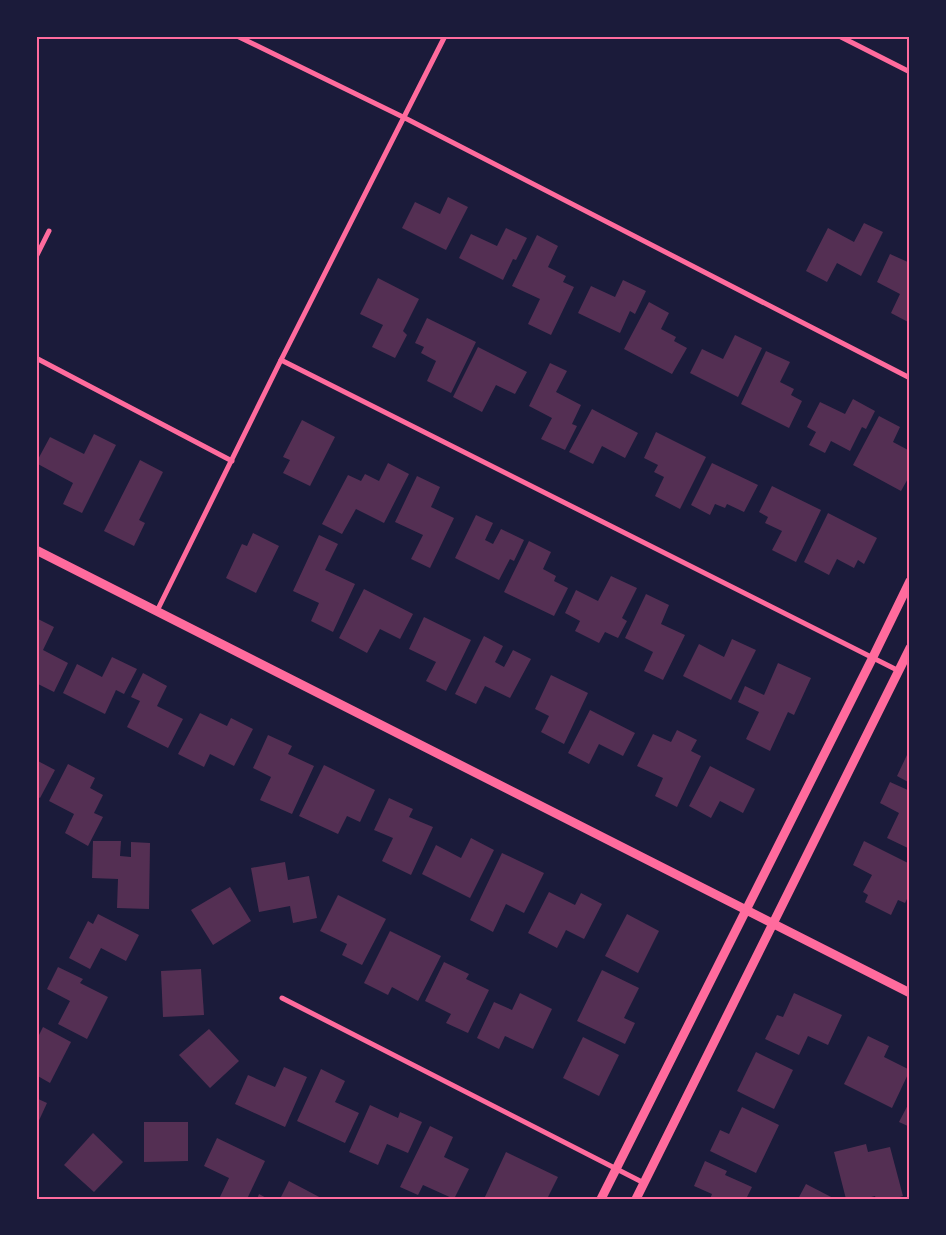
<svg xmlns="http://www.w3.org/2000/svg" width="946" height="1235" font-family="Signika,sans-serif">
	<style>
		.building { fill: #542f53 }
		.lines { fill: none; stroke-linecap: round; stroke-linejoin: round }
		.minor { stroke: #ff6b9d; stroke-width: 5 }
		.tertiary { stroke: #ff6b9d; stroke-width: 9 }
		.neatline { fill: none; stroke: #ff6b9d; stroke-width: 2 }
	</style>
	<rect width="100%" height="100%" fill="#1b1b3a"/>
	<!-- building -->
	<g class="building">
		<polygon points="448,197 468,207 446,250 402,228 415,202 440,214"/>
		<polygon points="864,223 883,232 861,276 837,263 827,282 806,271 828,228 854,242"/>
		<polygon points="506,228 527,238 516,260 513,259 503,280 459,258 471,234 497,246"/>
		<polygon points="537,235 558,246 548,267 566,276 563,282 574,287 551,335 528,324 540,299 512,286"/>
		<polygon points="890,254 910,263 910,323 891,313 900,294 877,282"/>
		<polygon points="378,278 419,299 403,331 407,335 395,358 372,347 383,325 360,314"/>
		<polygon points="623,280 646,291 635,314 630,311 620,333 578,313 591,286 615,297"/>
		<polygon points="649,302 669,313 661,329 676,337 674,341 687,348 672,374 624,349"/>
		<polygon points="427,318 476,342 451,393 427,381 436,361 421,353 424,347 415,343"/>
		<polygon points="735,335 762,348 738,397 690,373 702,349 723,359"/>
		<polygon points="478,347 527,372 515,394 496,385 482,412 453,397"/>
		<polygon points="766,351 790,362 780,382 794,389 791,395 802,401 789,428 741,404"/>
		<polygon points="550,363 567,371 556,392 581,405 572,424 577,426 565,450 541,439 552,418 529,406"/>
		<polygon points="853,399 875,411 866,429 862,427 850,451 831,441 825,453 809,445 816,432 807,427 820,402 845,414"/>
		<polygon points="592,409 638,433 625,458 602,446 593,464 569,452"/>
		<polygon points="879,416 900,427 893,442 910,451 910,475 901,491 853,465"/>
		<polygon points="302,420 335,437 310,486 283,473 290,460 283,457"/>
		<polygon points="656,432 706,457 680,509 655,496 664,477 654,472 658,465 644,458"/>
		<polygon points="94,434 116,445 82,513 63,504 73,483 36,463 50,437 84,454"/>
		<polygon points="140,460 163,472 139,520 145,523 134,546 104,531"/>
		<polygon points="388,463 409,474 384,523 356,509 342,534 322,524 348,475 361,481 365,474 379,481"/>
		<polygon points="712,463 758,485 744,512 727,504 725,508 715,504 710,515 691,505"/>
		<polygon points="417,476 440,487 431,507 454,518 430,568 411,559 423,535 395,522"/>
		<polygon points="772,486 821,510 796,562 772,550 782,531 765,523 768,517 759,512"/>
		<polygon points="828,513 877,538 864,564 858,560 854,568 837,559 829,575 804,562"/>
		<polygon points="476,515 493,523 485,540 493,544 501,529 524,540 514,561 510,559 499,580 455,558"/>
		<polygon points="253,533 279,546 256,593 226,578 242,544 247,546"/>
		<polygon points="319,535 338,544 325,570 355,584 333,632 311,621 319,603 293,591"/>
		<polygon points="529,541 551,552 543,569 556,576 554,581 568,588 554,616 504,592"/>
		<polygon points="611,576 637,588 622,618 627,621 618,638 605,632 599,643 575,631 580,621 565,613 576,590 598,601"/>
		<polygon points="364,589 413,614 400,639 380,629 367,653 339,638"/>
		<polygon points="646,594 669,605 661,624 685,635 663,680 644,671 653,652 625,638"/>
		<polygon points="424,617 471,640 446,691 426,681 436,662 409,649"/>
		<polygon points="36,618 54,627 43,650 68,663 54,692 36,683"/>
		<polygon points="484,636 503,646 495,662 504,667 513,650 531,659 510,698 485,686 476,704 455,694"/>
		<polygon points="732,639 756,650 731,700 683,676 699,644 724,657"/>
		<polygon points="112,657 137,669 124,694 116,690 105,714 63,693 77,664 102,677"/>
		<polygon points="778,663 811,678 794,715 788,712 770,751 746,739 759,712 738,702 745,686 764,695"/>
		<polygon points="143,673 167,686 157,706 183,719 168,748 127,727 140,701 131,697"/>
		<polygon points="551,675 588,693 564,744 541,732 549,716 535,709"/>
		<polygon points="590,710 635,733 623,756 599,744 589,764 568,753"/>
		<polygon points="200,713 227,726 231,718 253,729 234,766 210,754 204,767 178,754"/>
		<polygon points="677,730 697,740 691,751 701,756 677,807 655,796 663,778 637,766 653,734 671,742"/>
		<polygon points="268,735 292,746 288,754 314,766 292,814 260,800 271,777 253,768"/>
		<polygon points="907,755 910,756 910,783 897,776"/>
		<polygon points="36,760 55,770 40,798 36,796"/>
		<polygon points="68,764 95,778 90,788 103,795 94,813 103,817 88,846 65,833 74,814 49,801"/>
		<polygon points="324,765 375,790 360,822 347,816 338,834 299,816"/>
		<polygon points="710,766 755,789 743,813 720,801 711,818 689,806"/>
		<polygon points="890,782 910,791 910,849 887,838 899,813 880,803"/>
		<polygon points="389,798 413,809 409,817 433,827 411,875 382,861 393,838 374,830"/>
		<polygon points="471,838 494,850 470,898 422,874 436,845 461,858"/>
		<polygon points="93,841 121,841 120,856 131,857 131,842 150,843 149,909 117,908 118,879 92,878"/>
		<polygon points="864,841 910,864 910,893 905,903 898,900 891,915 865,902 868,895 863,892 872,875 853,865"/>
		<polygon points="502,853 544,873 524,913 506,904 493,932 470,920"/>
		<polygon points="285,862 288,880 309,876 317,918 293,923 290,906 259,912 251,868"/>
		<polygon points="230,887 251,921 213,945 191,910"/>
		<polygon points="549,892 575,905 581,893 602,904 584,939 566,930 557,948 528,933"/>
		<polygon points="338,895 386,919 362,965 342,955 347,944 320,931"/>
		<polygon points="98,914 139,935 126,961 101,948 90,969 69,958 88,921 93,924"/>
		<polygon points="627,914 659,931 638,973 605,956"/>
		<polygon points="390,931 441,956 418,1001 392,987 388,995 364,983"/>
		<polygon points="444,962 469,974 466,979 489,990 468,1033 446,1023 451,1014 425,1001"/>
		<polygon points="58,967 83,979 80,983 108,997 87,1039 58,1024 70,1001 47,989"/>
		<polygon points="201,969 204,1015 163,1017 161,971"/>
		<polygon points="602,970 639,988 624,1018 635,1023 625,1044 577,1021"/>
		<polygon points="520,993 552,1009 533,1049 505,1036 499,1049 477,1038 494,1002 512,1010"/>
		<polygon points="794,993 842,1015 828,1045 808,1036 799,1055 765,1039 777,1015 783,1017"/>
		<polygon points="43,1027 71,1042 50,1083 36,1075 36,1041"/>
		<polygon points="209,1029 239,1061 210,1088 179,1055"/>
		<polygon points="868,1036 889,1046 884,1057 910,1070 892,1108 844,1084"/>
		<polygon points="583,1037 619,1055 599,1096 563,1078"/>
		<polygon points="756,1052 793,1070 774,1109 737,1091"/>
		<polygon points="284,1067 307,1077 285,1127 235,1104 248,1075 275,1087"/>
		<polygon points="321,1069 345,1081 335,1102 359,1113 345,1143 297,1121"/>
		<polygon points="36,1098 47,1103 36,1127"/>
		<polygon points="910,1101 910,1127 899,1122"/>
		<polygon points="370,1105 398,1118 400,1112 422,1122 408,1153 387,1144 378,1165 349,1152"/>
		<polygon points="742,1107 779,1125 756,1173 710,1151 720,1130 729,1134"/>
		<polygon points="144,1122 188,1122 188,1161 144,1162"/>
		<polygon points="430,1126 453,1137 444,1157 469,1169 454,1199 423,1185 418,1195 400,1187"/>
		<polygon points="93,1133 123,1162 94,1192 64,1165"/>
		<polygon points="217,1138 265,1161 247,1199 219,1199 229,1178 204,1166"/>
		<polygon points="866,1144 868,1152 890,1147 903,1196 893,1199 876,1199 875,1196 864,1199 846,1199 834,1152"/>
		<polygon points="506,1152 558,1177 547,1199 484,1199"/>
		<polygon points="705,1161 727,1171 725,1175 752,1187 746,1199 710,1199 712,1194 694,1186"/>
		<polygon points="289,1181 323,1199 280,1199"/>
		<polygon points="806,1184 835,1199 798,1199"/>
		<polygon points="259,1194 268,1199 257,1199"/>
	</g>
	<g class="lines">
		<!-- minor -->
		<g class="minor">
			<polyline points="237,36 405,118 910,378"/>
			<polyline points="839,36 910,72"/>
			<polyline points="36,257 49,231"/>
			<polyline points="36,358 232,461"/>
			<polyline points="281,360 899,671"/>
			<polyline points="157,611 281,360 445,36"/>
			<polyline points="282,998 644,1183"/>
		</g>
		<!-- tertiary -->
		<g class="tertiary">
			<polyline points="36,550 910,993"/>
			<polyline points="601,1199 872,659 910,581"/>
			<polyline points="636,1199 910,648"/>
		</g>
	</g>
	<!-- border -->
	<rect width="946" height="1235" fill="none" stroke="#1b1b3a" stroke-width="75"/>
	<rect x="38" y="38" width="870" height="1160" class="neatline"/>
</svg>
